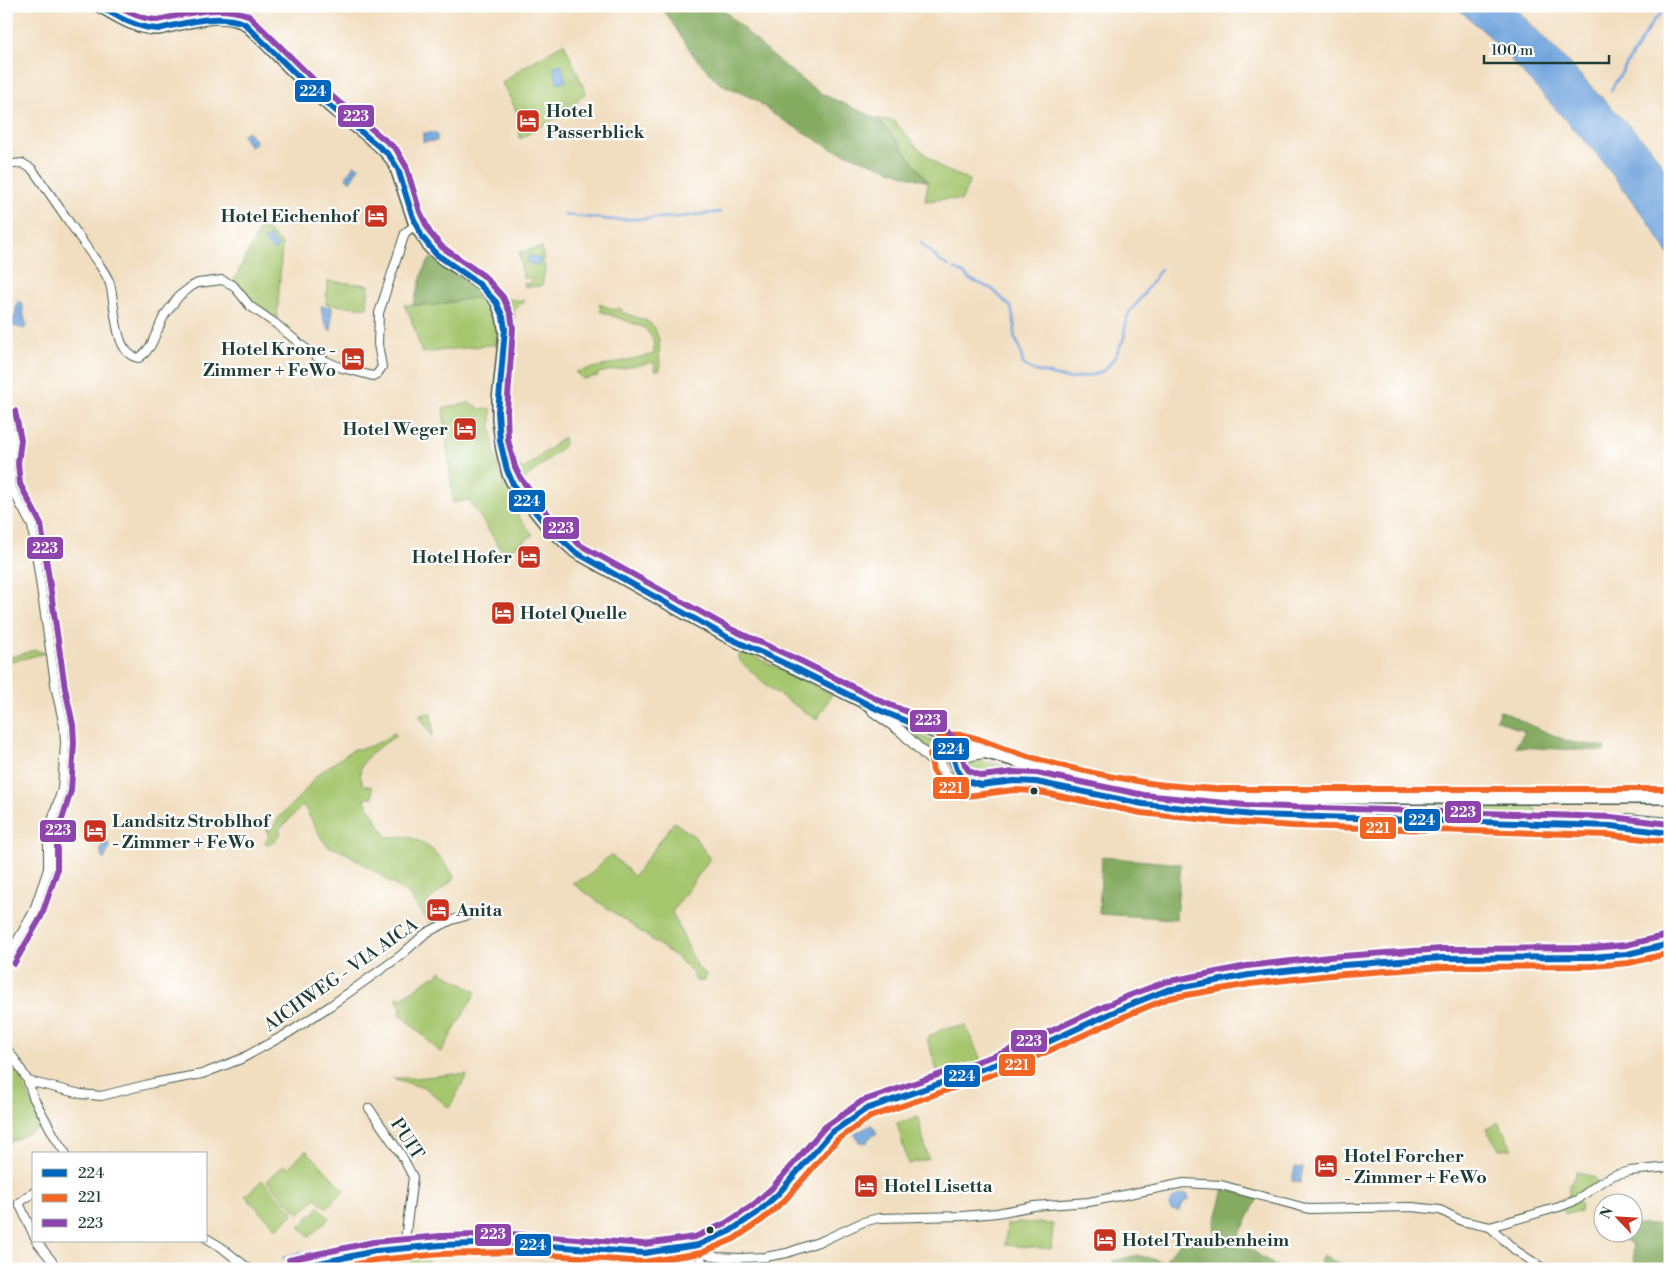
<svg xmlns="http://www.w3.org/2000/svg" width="1676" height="1275" font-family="'Libre Bodoni',serif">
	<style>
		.green { fill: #a6c66e; stroke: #628251 }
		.forest { fill: #84ab61; stroke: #52744a }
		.water { fill: #71a4dd; stroke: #487088 }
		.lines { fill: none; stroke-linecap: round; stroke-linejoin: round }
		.stream { stroke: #71a4dd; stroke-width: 2.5 }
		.street-casing { stroke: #3e5549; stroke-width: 10 }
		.secondary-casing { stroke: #3e5549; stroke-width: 12 }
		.primary-casing { stroke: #3e5549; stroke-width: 14 }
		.street { stroke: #fff; stroke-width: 8 }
		.secondary { stroke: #fff; stroke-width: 10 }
		.primary { stroke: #fff; stroke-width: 11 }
		.bus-1-casing { stroke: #fff; stroke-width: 10 }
		.bus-2-casing { stroke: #fff; stroke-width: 10 }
		.bus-3-casing { stroke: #fff; stroke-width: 10 }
		.bus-1 { stroke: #0065bd; stroke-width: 6 }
		.bus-2 { stroke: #f26522; stroke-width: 6 }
		.bus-3 { stroke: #8e44ad; stroke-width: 6 }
		.bus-dot { fill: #1f3d34; stroke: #fff; stroke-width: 2 }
		.labels { text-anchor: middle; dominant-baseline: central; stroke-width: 4.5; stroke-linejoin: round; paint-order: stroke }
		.poi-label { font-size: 18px; font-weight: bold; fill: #1f3d34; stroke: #fff; text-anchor: start }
		.street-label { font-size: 18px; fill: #1f3d34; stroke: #fff }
		.line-badge { stroke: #fff; stroke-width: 2 }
		.badge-label { font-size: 14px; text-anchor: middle; font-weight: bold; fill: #fff }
	</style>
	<rect width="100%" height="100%" fill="#fff"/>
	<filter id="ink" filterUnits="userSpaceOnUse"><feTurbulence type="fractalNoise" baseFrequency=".02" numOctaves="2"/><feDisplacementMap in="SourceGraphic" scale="10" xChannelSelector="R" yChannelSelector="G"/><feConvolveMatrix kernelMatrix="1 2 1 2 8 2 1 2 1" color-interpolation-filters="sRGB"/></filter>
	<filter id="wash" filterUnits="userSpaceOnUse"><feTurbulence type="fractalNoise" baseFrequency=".0096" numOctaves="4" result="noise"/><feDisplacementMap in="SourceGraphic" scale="20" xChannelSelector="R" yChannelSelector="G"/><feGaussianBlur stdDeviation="1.12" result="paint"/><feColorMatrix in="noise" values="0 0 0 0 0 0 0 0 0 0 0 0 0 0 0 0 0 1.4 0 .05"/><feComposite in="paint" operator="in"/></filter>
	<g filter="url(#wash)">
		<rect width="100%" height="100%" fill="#f1dec0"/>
		<!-- green -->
		<g class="green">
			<polygon points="564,43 586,93 572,107 569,113 550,121 520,139 518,114 502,83 519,70"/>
			<polygon points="878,119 893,120 918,148 943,169 970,180 961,201 947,199 925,201 928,182 898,142"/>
			<polygon points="260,222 282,244 277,320 254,305 234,280 260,229"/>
			<polygon points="542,247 545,269 542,286 525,287 524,283 530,284 531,278 523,278 519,252"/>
			<polygon points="328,281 369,285 367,308 326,304"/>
			<path d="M 485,296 C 496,314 499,323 498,344 L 422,353 L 411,318 L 404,305 L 435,305 Z"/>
			<polygon points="506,297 508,299 524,301 515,310 504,418 513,461 524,469 564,437 564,446 521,482 516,476 509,457 503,430 503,411 511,324 501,300"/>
			<polygon points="599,304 615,310 617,308 622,309 621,312 647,321 654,327 659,339 660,370 655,370 654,362 598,373 598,376 583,379 575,372 654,354 653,339 645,328 600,311 601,308"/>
			<path d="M 469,403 L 477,406 L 480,410 L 491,408 C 491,434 494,461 504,485 L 506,485 L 525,509 L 518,516 L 533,535 L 504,554 L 469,500 L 453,503 L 443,408 Z"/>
			<polygon points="35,650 46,653 6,663 6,658"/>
			<polygon points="742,651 832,694 817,720 772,690 740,661 739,655"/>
			<polygon points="431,713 433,727 432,736 419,715"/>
			<path d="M 393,733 L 397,735 C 385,744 362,755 360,773 C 360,776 362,781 363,785 L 372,787 L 373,797 L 364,799 L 387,837 C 394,837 404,835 411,838 C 431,844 444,861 455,878 L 427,902 L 435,922 L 429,923 L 407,893 L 348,854 L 328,846 L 322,839 L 303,805 L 279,830 L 281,833 L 275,841 L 268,844 L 264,842 L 269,837 L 266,829 L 271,830 L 280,816 L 303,793 L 317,775 L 354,749 C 364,750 385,741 393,733 Z"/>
			<polygon points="919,735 939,744 934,755 916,740 917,736"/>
			<polygon points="974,760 993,763 1032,773 1035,777 1025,776 1023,773 1020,773 1018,774 999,776 998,778 974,780 965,772 964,768 966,763"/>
			<path d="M 1049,776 C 1089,788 1129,796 1171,800 L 1171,802 L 1117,795 L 1046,778 Z"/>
			<polygon points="1204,804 1386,804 1402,809 1424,808 1498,820 1241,810 1204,806"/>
			<polygon points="1433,804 1528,804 1536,810 1539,818 1535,820 1514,820"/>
			<polygon points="674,822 694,836 710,859 672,912 698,968 706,974 704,981 696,981 691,971 679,959 572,883 587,877 610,855 614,857 634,876"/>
			<polygon points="440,971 476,992 442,1051 440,1052 399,1013 402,1008 398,1003 397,997 402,998 433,976 436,977"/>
			<polygon points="1127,1006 1130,1013 1068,1045 1048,1051 1047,1047"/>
			<polygon points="966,1026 983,1065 940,1080 927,1038 944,1028"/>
			<polygon points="6,1054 22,1078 29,1097 44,1126 6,1144"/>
			<polygon points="454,1074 467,1075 449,1108 427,1089 392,1078 416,1078"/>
			<polygon points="918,1117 928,1159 908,1164 897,1123"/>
			<polygon points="1499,1122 1512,1149 1499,1149 1486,1129"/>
			<polygon points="306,1150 344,1190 326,1208 316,1198 299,1214 267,1181 284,1165 288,1168"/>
			<polygon points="1576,1171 1595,1178 1598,1184 1577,1199 1581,1204 1580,1211 1566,1214 1559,1207 1559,1200 1569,1196 1569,1185 1576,1176"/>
			<polygon points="262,1180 294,1213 277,1229 245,1196"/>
			<polygon points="319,1207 329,1218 310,1237 299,1227"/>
			<polygon points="1018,1222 1053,1224 1051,1249 1005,1245 1007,1224 1014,1224"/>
			<polygon points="387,1256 426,1257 433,1269 324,1269 327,1265"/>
		</g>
		<!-- forest -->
		<g class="forest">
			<polygon points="658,6 719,6 778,61 820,93 878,119 898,142 928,182 907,176 830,148 773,114 756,100 719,83 694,56 663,9"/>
			<path d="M 431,258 C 449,271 469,281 485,296 L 435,305 L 413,305 L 424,268 Z"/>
			<polygon points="1500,710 1532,726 1570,742 1605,747 1604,751 1515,747 1525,732 1496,719"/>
			<polygon points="1102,857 1181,864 1176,919 1099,914"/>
			<polygon points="1223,1189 1258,1198 1237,1240 1280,1269 1129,1269 1112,1261 1137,1255 1164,1262 1184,1237 1215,1235 1214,1225 1223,1193"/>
			<polygon points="1670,1224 1670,1261 1666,1260 1663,1269 1636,1269 1632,1244 1613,1233 1634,1232 1634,1225"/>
			<polygon points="1323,1256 1344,1266 1345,1269 1316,1269"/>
		</g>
		<!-- water -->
		<g class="water">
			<polygon points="1455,6 1513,6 1651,148 1670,177 1670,257 1652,227 1596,153 1487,34"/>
			<polygon points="561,64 566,81 558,83 553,67"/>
			<polygon points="248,131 256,142 250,147 242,135"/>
			<polygon points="423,133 437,133 437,141 423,142"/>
			<polygon points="354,165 359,167 350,182 346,177"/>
			<polygon points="269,236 279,246 274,251 264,241"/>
			<polygon points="529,255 541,259 539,266 526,262"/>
			<polygon points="20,301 23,304 23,313 27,326 24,329 14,326 6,327 6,321 15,316 17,303"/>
			<path d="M 321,306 L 332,307 L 331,331 C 324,324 322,316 321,306 Z"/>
			<polygon points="107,842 110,846 104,860 101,856 101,849 102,848 102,845"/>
			<polygon points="872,1125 877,1133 868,1139 867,1143 862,1142 860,1143 854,1134"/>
			<polygon points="1295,1167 1303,1168 1300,1183 1292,1181"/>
			<path d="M 1187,1194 L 1189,1199 L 1183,1203 L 1179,1211 L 1171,1210 L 1169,1205 C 1170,1198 1180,1194 1187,1194 Z"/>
		</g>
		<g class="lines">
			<!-- stream -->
			<g class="stream">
				<polyline points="1611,90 1653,21 1669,6"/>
				<polyline points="564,215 614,220 679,217 720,212"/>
				<polyline points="921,243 941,262 949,266"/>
				<polyline points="955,269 964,274 969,279 992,289 1011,307 1015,327 1014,337 1019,345 1023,364 1032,370 1069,379 1096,374 1105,370 1116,355 1124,338 1126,320 1130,311 1138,302 1161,269"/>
				<polyline points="328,1253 372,1241"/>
				<polyline points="283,1258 302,1253 321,1253"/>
			</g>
		</g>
	</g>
	<g filter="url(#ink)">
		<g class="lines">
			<defs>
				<g id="street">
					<path d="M 6,165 L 22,163 L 32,169 C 51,195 69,222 87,248 C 95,260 106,271 110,284 C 116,304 113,355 139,358 L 145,353 L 151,345 L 164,316 L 179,296 L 192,286 L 198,283 L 222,280 L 233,285 L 250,306 L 276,324 L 305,348 L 317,357 L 342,368 L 373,376 L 377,374 L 382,367 L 378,344 L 379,313 L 405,233 L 415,225"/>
					<polyline points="6,413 12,440 9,463 11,487 32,526 56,690 64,726 65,743 62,789 48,834 48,869 33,913 6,960"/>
					<polyline points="1611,826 1627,818 1670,822"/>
					<polyline points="6,1048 16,1061 28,1081 33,1097 56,1139 66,1154"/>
					<polyline points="28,1081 81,1094 101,1096 153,1083 202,1074 241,1059 290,1032 330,1006 400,956 426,933 452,920 469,915"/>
					<polyline points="369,1108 402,1156 413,1177 404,1247"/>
					<polyline points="34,1192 19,1203 34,1236"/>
					<polyline points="1490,1227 1515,1250 1544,1269"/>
					<polyline points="206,1238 221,1247 249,1269"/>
					<polyline points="36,1241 52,1261"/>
					<polyline points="702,1252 716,1257 740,1258 765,1257 787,1253 824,1240 863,1222 879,1218 963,1216 997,1213 1034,1206 1089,1202 1184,1183 1221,1185 1309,1209 1412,1207 1440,1210 1462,1221 1490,1227 1559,1207 1577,1200 1598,1184 1614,1175 1630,1171 1670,1167"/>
					<polyline points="702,1252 701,1257 704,1269"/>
				</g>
				<g id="secondary">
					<polyline points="873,711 901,731 946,775 959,783 969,787 1014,781 1036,782 1143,804 1217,812 1293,817 1611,826 1670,833"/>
					<path d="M 938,734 C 958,749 950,777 975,783"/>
					<path d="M 943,770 C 937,758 938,746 952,743"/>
					<path d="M 960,774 C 958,755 973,754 987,753"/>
					<polyline points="291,1269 375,1251 441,1245 510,1243 644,1253 671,1250 698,1245 730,1231 757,1213 778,1194 831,1133 866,1109 1008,1060 1127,1006 1167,990 1249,975 1330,966 1442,958 1592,957 1627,954 1670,944"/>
				</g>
				<path id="primary" d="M 99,6 C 118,17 136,29 158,29 C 186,24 217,10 244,23 C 273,49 298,79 327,104 C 346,122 383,143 395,165 L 415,225 L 430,248 L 444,260 L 461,270 L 485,288 L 496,301 L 502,316 L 505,333 L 498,400 L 498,419 L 502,450 L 508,474 L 513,484 L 546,525 L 575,552 L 729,638 L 797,669 L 879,710 L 987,753 L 1053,771 L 1131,789 L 1215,798 L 1670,798"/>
			</defs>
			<!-- street casing -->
			<use href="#street" class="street-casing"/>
			<!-- secondary casing -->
			<use href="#secondary" class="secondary-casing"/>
			<!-- primary casing -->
			<use href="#primary" class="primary-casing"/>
			<!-- street -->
			<use href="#street" class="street"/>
			<!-- secondary -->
			<use href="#secondary" class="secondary"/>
			<!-- primary -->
			<use href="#primary" class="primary"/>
			<defs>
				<g id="bus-1">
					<path d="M 99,6 C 118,17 136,28 158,29 C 187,23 215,13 244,23 L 317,95 L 389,155 L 398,169 L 412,215 L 422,237 L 436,254 L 478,283 L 496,302 L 503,317 L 505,329 L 498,411 L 500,441 L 507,470 L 513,484 L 546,525 L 575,552 L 729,638 L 797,669 L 879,710 L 938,734 L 950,747 L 957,769 L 962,777 L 967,781 L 981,785 L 1014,781 L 1036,782 L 1143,804 L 1254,815 L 1611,826 L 1670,833"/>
					<polyline points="292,1269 375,1251 441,1245 510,1243 644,1253 698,1245 730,1231 757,1213 778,1194 831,1133 866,1109 1008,1060 1127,1006 1167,990 1249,975 1330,966 1442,958 1592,957 1627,954 1670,944"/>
				</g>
				<g id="bus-2">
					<path d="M 1669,842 L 1610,835 L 1293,826 L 1216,821 L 1141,813 L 1035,791 L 1014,790 L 967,796 L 955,791 L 941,782 L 933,771 L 930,754 L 940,738 C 962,727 988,744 1009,750 C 1053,765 1098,775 1143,782 C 1167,786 1191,787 1215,789 L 1670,789"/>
					<polyline points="334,1269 376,1260 442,1254 510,1252 644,1262 701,1253 734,1239 762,1220 785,1200 837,1140 870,1117 1011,1068 1130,1014 1169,998 1250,984 1331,975 1442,967 1593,966 1629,963 1670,953"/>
				</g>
				<g id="bus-3">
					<path d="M 117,6 C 130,13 142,19 157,20 C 188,14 217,4 248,15 L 323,89 L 396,149 L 406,166 L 420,212 L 430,233 L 442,247 L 484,276 L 503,297 L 511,315 L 513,328 L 507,411 L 508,440 L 515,467 L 521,479 L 552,519 L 580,545 L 733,630 L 801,661 L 883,702 L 942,726 L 958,743 L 965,765 L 969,771 L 982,776 L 1014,772 L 1037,773 L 1144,795 L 1255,806 L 1611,817 L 1670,824"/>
					<polyline points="14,964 41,917 57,871 57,835 71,791 74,742 73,725 65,688 41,524 20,484 18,463 21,440 15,411"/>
					<polyline points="289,1260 373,1242 441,1236 511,1234 644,1244 695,1237 726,1223 752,1206 772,1188 825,1127 862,1101 1005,1052 1123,998 1165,982 1247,966 1329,957 1442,949 1592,948 1626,945 1668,935"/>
				</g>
			</defs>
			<!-- bus-1 casing -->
			<use href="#bus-1" class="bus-1-casing"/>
			<!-- bus-2 casing -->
			<use href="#bus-2" class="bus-2-casing"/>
			<!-- bus-3 casing -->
			<use href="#bus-3" class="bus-3-casing"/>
			<!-- bus-1 -->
			<use href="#bus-1" class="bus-1"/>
			<!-- bus-2 -->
			<use href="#bus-2" class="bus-2"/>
			<!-- bus-3 -->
			<use href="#bus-3" class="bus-3"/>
		</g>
	</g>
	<!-- icons -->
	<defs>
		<symbol id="hotel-square" viewBox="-11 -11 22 22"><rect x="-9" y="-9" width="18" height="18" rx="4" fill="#c8321e" stroke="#fff"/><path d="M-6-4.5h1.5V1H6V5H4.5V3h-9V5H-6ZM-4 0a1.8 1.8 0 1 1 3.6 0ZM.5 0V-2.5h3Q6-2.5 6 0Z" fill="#fff"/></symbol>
	</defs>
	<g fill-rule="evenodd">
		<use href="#hotel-square" x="514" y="107" width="28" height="28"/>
		<use href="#hotel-square" x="362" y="202" width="28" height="28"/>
		<use href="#hotel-square" x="339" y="345" width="28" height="28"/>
		<use href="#hotel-square" x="451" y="415" width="28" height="28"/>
		<use href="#hotel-square" x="515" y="543" width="28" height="28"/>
		<use href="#hotel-square" x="489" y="599" width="28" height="28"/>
		<use href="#hotel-square" x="81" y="817" width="28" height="28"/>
		<use href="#hotel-square" x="424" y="896" width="28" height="28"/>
		<use href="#hotel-square" x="1312" y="1152" width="28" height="28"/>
		<use href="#hotel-square" x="852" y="1172" width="28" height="28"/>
		<use href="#hotel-square" x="1091" y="1226" width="28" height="28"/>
	</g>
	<!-- markers -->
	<g class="bus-dot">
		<circle cx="1034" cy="791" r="4.5"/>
		<circle cx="710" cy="1230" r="4.5"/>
	</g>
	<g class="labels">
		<!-- poi labels -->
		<g class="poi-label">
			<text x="546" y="111">Hotel<tspan x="546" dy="21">Passerblick</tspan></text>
			<text x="358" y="216" text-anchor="end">Hotel Eichenhof</text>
			<text x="336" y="349" text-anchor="end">Hotel Krone -<tspan x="336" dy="21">Zimmer + FeWo</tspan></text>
			<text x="448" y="429" text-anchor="end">Hotel Weger</text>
			<text x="512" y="557" text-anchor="end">Hotel Hofer</text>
			<text x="520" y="613">Hotel Quelle</text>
			<text x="112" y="821">Landsitz Stroblhof<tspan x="112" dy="21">- Zimmer + FeWo</tspan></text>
			<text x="456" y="910">Anita</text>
			<text x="1344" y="1156">Hotel Forcher<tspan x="1344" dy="21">- Zimmer + FeWo</tspan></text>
			<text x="884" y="1186">Hotel Lisetta</text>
			<text x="1122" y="1240">Hotel Traubenheim</text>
		</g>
		<!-- street labels -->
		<g class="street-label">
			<text transform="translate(341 975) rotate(-35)">AICHWEG - VIA AICA</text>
			<text transform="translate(407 1139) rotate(57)">PUIT</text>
		</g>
	</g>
	<g class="line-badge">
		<rect x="294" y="79" width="38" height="24" rx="5" fill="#0065bd"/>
		<rect x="337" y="104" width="38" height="24" rx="5" fill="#8e44ad"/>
		<rect x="508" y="489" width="38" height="24" rx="5" fill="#0065bd"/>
		<rect x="542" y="516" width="38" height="24" rx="5" fill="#8e44ad"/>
		<rect x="26" y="536" width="38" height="24" rx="5" fill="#8e44ad"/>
		<rect x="909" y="709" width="39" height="24" rx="5" fill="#8e44ad"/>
		<rect x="932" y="737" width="38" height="24" rx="5" fill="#0065bd"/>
		<rect x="932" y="776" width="38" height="24" rx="5" fill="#f26522"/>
		<rect x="1444" y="800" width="38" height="24" rx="5" fill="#8e44ad"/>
		<rect x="1403" y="808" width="38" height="24" rx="5" fill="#0065bd"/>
		<rect x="1359" y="816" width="38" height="24" rx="5" fill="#f26522"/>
		<rect x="39" y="819" width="38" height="24" rx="5" fill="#8e44ad"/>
		<rect x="1010" y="1029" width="38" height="24" rx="5" fill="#8e44ad"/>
		<rect x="998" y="1053" width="38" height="24" rx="5" fill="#f26522"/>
		<rect x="943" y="1064" width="38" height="24" rx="5" fill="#0065bd"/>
		<rect x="474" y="1223" width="38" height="24" rx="5" fill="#8e44ad"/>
		<rect x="514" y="1233" width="38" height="24" rx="5" fill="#0065bd"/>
	</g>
	<g class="badge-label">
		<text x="313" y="96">224</text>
		<text x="356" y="121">223</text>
		<text x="527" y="506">224</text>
		<text x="561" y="533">223</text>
		<text x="45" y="553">223</text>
		<text x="928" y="725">223</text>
		<text x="951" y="754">224</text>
		<text x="951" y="793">221</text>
		<text x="1463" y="817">223</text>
		<text x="1422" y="825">224</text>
		<text x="1378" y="833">221</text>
		<text x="58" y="835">223</text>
		<text x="1029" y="1046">223</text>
		<text x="1017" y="1070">221</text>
		<text x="962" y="1081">224</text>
		<text x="493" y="1239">223</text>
		<text x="533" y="1250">224</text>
	</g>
	<!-- margin -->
	<rect width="1676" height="1275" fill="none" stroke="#fff" stroke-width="25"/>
	<!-- legend -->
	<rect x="32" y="1152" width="175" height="90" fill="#ffffff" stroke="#a5b1ae"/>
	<rect x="42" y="1169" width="25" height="8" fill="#0065bd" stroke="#a5b1ae"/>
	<text x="78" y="1178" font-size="15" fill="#1f3d34">224</text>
	<rect x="42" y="1194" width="25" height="8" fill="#f26522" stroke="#a5b1ae"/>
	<text x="78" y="1202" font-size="15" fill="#1f3d34">221</text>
	<rect x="42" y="1219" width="25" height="8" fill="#8e44ad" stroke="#a5b1ae"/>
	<text x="78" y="1228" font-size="15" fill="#1f3d34">223</text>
	<!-- north arrow -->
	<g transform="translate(1618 1218) rotate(295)"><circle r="24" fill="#ffffff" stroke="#a5b1ae"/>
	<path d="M0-4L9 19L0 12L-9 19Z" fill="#c8321e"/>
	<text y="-8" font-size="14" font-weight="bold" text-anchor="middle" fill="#1f3d34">N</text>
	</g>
	<!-- scale -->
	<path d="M1484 55v8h125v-8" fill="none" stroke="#1f3d34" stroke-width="2.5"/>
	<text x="1491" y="55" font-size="15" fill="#1f3d34" stroke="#ffffff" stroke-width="4" paint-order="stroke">100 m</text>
</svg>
